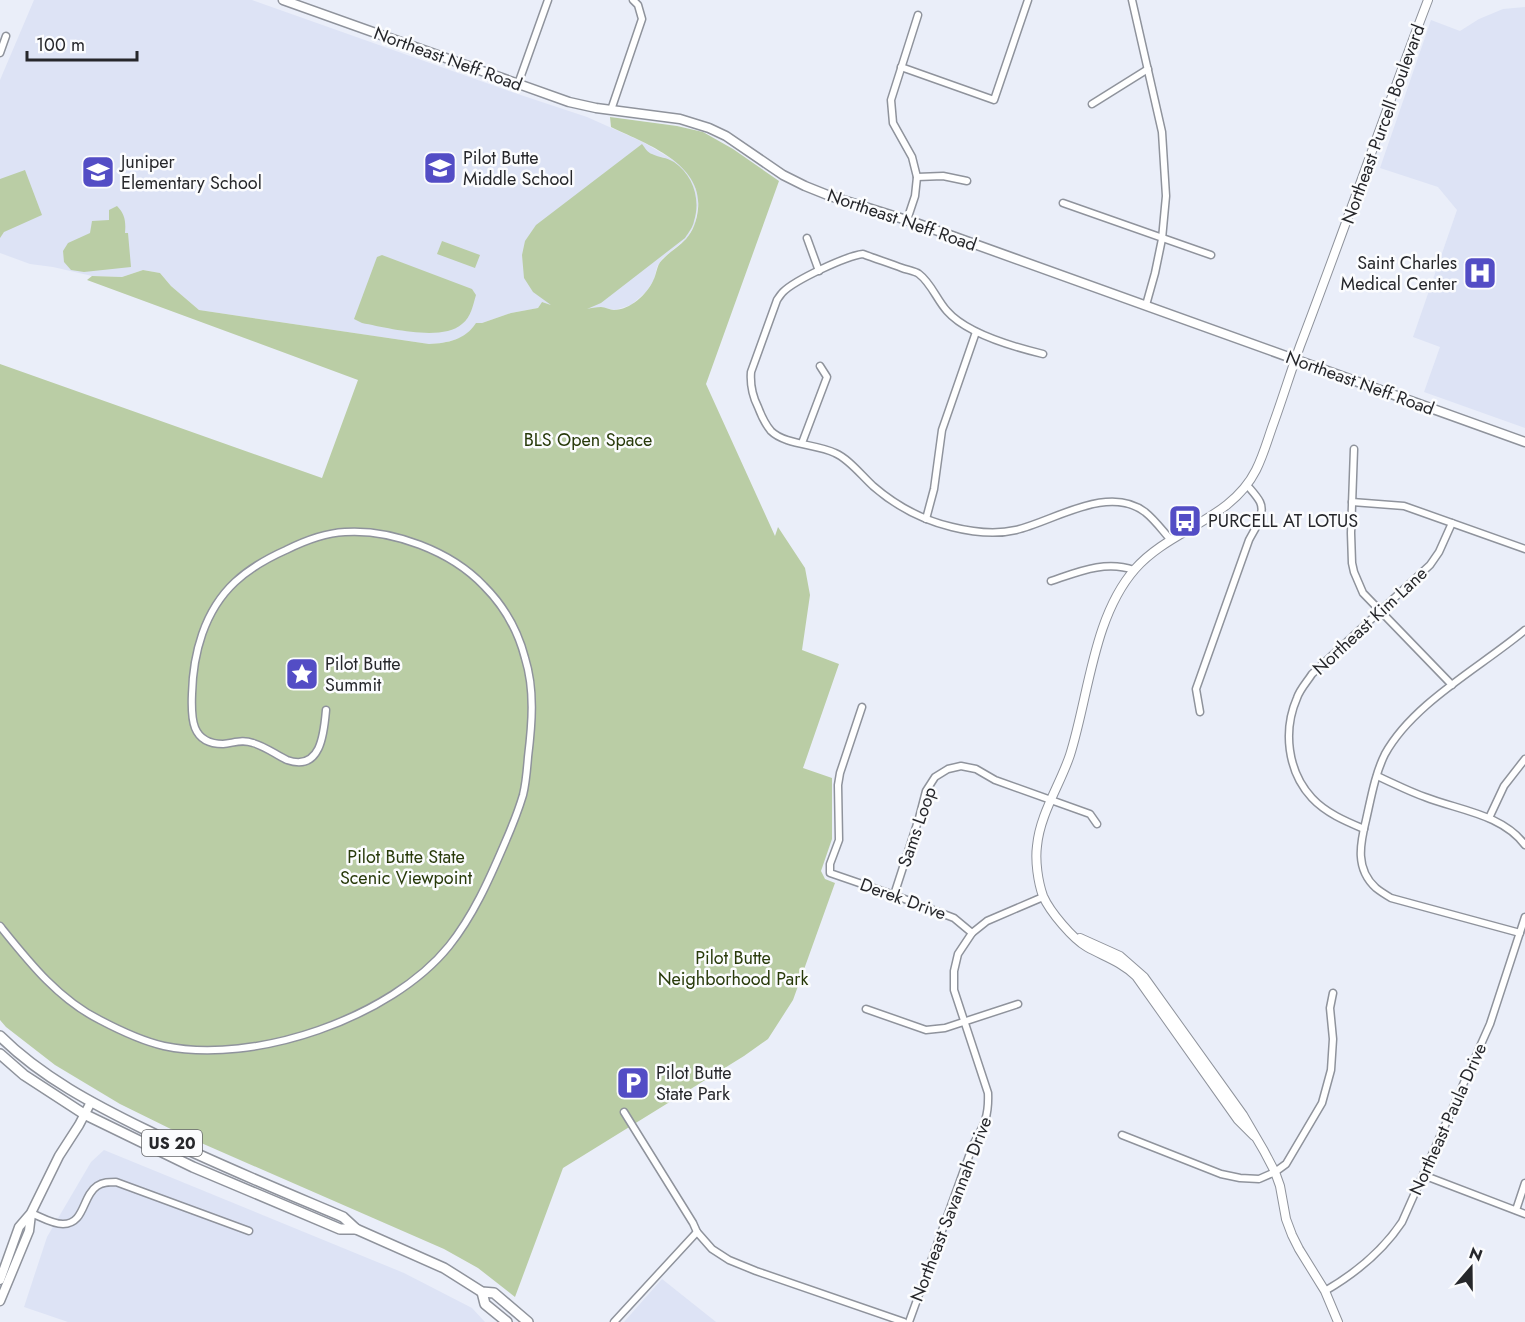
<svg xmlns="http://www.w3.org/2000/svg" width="1525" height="1322" font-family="Jost,sans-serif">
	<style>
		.built { fill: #dde3f5 }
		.green { fill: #bacda5 }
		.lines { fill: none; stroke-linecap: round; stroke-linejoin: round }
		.minor-casing { stroke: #8f939c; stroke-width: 9 }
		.tertiary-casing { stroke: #8f939c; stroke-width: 10 }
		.secondary-casing { stroke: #8f939c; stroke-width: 11 }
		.primary-casing { stroke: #8f939c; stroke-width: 12 }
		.minor { stroke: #fff; stroke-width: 6 }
		.tertiary { stroke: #fff; stroke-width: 8 }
		.secondary { stroke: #fff; stroke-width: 8 }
		.primary { stroke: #fff; stroke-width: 9 }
		.labels { text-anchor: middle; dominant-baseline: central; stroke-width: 5; stroke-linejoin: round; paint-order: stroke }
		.shield { fill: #fbfcfe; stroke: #66676a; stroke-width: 1.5 }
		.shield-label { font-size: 16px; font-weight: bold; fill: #26272b }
		.street-label { font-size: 18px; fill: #26272b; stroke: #fbfcfe }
		.poi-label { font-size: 18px; fill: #26272b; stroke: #fbfcfe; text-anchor: start }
		.park-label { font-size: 18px; fill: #283a0a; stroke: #fbfcfe }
	</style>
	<rect width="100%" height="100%" fill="#eaeef9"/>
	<!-- built -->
	<g class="built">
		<polygon points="34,0 252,0 506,90 587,117 643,142 678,163 689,173 694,184 699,199 695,224 687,238 662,259 657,267 654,280 646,292 631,305 615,310 600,307 578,311 565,310 542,302 538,308 511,313 482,323 472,329 464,336 454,340 442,343 429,344 199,310 171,286 160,273 143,270 122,277 92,276 53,267 30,264 0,253 0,80"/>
		<polygon points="1525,7 1525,428 1424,392 1440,347 1413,337 1457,210 1438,187 1380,168 1431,20 1460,31 1479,19 1503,9"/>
		<polygon points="104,1150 404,1273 472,1308 485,1322 68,1322 24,1307 47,1237 91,1162"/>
		<polygon points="662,1279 716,1322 624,1322"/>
	</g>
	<!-- green -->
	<g class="green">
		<path d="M 610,117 L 677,126 L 703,132 L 733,149 L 779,181 L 706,384 L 775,536 L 778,527 L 805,568 L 810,595 L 802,650 L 839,664 L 803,768 L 832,778 L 832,839 L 821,871 L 825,879 L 835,883 L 793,1000 L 768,1039 L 744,1056 L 563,1168 L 515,1297 L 478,1268 L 444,1249 L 183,1135 L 120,1104 L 55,1065 L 6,1027 L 0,1020 L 0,364 L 322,478 L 358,380 L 87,280 L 92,276 L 122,277 L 143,270 L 160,273 L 171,286 L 199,310 L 429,344 C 448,343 465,340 476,323 L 482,323 L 511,313 L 538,308 L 542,302 L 551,305 L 533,292 L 524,278 L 522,255 L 525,241 L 536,225 L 642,144 C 645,148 648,153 652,154 C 660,158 666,157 674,162 C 693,175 701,199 694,221 C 693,227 689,232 685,238 L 601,303 L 587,309 C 591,308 596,307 601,307 C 605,307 610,310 614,310 C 630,310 647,294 653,281 C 657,274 656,266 662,260 C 669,252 679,247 686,239 C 693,231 697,220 698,209 C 703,163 644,143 611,127 Z"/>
		<polygon points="25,170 42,215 4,232 0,238 0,179"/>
		<path d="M 117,206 C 125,214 126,222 125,233 L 128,233 L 131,267 L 84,272 L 71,270 L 64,262 L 63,251 L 68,243 L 90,233 L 92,221 L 109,220 L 109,210 Z"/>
		<polygon points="442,241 480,255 475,268 437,254"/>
		<path d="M 382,255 L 472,289 L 476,295 C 473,305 471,317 462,324 C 442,342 388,328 362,323 L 354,319 L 377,257 Z"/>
	</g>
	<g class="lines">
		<defs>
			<g id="minor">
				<polyline points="1132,0 1162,132 1166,196 1162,239 1155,273 1146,305"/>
				<polyline points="0,53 6,36"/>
				<polyline points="901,67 994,100 1028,0"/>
				<polyline points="518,84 548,0"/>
				<polyline points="1092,104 1148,69"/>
				<polyline points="611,110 642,19 638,5 633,0"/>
				<polyline points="917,177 943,176 967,181"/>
				<polyline points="1063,203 1211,255"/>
				<polyline points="907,220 915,196 917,177 912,157 893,123 891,100 918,15"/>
				<polyline points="807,238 819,271"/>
				<path d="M 1043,354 C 1014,347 967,334 947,311 C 937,300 931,283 919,274 C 915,271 907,270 902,268 C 889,263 876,259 863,254 C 846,256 795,280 783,292 C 781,294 779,297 777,300 L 751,372 C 750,385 752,395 758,407 C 761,415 765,424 771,431 C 785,445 817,444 835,453 C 849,459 861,475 873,486 C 896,506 922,520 952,527 C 972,532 995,535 1016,530 C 1054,521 1108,484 1145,512 C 1155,520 1162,530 1170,539"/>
				<polyline points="802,443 827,377 820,366"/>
				<polyline points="1354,449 1351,533 1352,563 1354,572 1363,593 1452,685"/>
				<polyline points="1352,502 1404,506 1525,549"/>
				<polyline points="926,519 934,489 942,430 976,332"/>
				<path d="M 1051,581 C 1078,572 1105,560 1134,570"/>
				<polyline points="862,707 840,773 838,785 839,840 830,864 830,873 894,895 954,918 972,933"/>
				<path d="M 1200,712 L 1196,689 L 1249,540 C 1254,530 1266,514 1260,502 C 1257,496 1251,490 1247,485"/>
				<path d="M 1377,776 C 1393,783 1408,791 1425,797 C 1458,810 1502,814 1525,845"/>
				<polyline points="1489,818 1504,786 1525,759"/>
				<path d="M 1364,829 C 1345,821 1326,813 1312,798 C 1287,771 1283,730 1297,698 C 1300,689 1307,682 1312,674 L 1430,565 L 1439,552 L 1452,523"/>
				<polyline points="894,895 919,818 926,791 935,777 948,769 961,766 976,769 995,780 1090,814 1097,824"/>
				<path d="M 0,926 C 29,962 58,999 100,1020 C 119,1030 142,1041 164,1046 C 254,1065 391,1018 449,946 C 473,916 489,880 504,845 C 511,829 518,812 523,795 C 526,783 527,770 528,757 C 532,724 535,690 525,658 C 518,631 504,606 484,586 C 451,551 392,529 345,532 C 325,533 304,541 286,550 C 268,558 249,569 235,582 C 204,611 193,654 192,694 C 191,718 191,744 223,744 C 234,743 242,739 253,743 C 265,746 276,755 287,760 C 321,772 324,733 326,710"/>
				<path d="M 1520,933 L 1391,898 C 1386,895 1381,892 1376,888 C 1355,869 1360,844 1366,820 C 1371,798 1375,774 1385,754 C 1413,703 1481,667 1525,630"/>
				<polyline points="866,1009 926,1030 945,1028 1018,1004"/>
				<polyline points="624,1112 693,1223 697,1232 712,1249 729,1260 756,1271 904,1322"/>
				<polyline points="1122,1135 1221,1174 1240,1178 1259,1179 1275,1172 1286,1164 1322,1103 1331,1070 1333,1039 1330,1008 1333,993"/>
				<polyline points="1423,1175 1525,1214"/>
				<polyline points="1516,1210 1525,1183"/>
				<path d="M 31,1213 C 41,1217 52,1224 63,1224 C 85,1224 82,1196 97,1186 C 103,1182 109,1182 116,1182 L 249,1231"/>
				<path d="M 1325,1291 C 1356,1273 1382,1252 1402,1222 L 1490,1024 L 1525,917"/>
				<polyline points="614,1322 697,1232"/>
				<path d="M 909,1322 L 973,1145 C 984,1125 989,1117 988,1093 L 954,990 L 954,971 L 958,954 L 972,933 L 987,921 L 1043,897"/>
			</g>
			<g id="tertiary">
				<polyline points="1080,938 1120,956 1144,977 1243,1115 1264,1151 1275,1172 1280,1186 1286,1219 1292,1235 1299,1249 1325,1291 1338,1322"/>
				<path d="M 1254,1136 L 1238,1120 L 1136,976 C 1120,961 1105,957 1087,947 C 1073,939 1050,912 1043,896 C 1038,882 1035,861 1037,846 C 1040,814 1060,785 1070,755 C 1089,695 1093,617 1135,569 C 1170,529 1231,520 1256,470 C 1264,454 1268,438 1274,422 C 1283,397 1291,371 1300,346 C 1344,231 1384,115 1428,0"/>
			</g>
			<g id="secondary">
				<polyline points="283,0 569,102 596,108 680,119 709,128 726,136 783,175 805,186 830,196 916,223 1525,442"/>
				<polyline points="0,1280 19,1227 31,1213 59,1156 79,1125 91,1102"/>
				<polyline points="0,1301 29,1231 31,1214"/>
			</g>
			<g id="primary">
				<path d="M 0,1036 C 41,1077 95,1105 146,1130 C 211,1162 277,1189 343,1217 L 356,1229 L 444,1268 L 482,1292 L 494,1293 L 528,1322"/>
				<polyline points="0,1054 24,1075 84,1114 193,1167 340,1229 356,1229"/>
				<polyline points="482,1292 485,1304 507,1322"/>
			</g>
		</defs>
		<!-- minor casing -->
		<use href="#minor" class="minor-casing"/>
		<!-- tertiary casing -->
		<use href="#tertiary" class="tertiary-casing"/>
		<!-- secondary casing -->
		<use href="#secondary" class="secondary-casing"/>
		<!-- primary casing -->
		<use href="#primary" class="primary-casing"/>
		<!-- minor -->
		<use href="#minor" class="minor"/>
		<!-- tertiary -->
		<use href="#tertiary" class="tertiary"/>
		<!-- secondary -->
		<use href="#secondary" class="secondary"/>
		<!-- primary -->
		<use href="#primary" class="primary"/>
	</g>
	<!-- icons -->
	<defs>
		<symbol id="school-square" viewBox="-11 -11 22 22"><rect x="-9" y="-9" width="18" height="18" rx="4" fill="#534dc5" stroke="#fbfcfe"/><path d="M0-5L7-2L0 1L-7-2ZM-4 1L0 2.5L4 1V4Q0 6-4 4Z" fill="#fff"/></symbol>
		<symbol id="hospital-square" viewBox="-11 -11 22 22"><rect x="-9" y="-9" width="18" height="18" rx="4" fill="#534dc5" stroke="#fbfcfe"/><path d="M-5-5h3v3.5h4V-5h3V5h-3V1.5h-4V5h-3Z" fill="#fff"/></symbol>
		<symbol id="bus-square" viewBox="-11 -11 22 22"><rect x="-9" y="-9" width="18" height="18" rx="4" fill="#534dc5" stroke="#fbfcfe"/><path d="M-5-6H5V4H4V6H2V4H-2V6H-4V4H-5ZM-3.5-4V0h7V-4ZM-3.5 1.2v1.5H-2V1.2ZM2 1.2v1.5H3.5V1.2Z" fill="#fff"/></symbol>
		<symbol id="sight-square" viewBox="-11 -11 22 22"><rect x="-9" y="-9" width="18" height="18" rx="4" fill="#534dc5" stroke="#fbfcfe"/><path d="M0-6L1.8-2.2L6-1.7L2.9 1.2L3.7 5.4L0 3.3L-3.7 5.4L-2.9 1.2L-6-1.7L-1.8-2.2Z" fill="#fff"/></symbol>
		<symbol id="parking-square" viewBox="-11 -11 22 22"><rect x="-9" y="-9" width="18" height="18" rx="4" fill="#534dc5" stroke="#fbfcfe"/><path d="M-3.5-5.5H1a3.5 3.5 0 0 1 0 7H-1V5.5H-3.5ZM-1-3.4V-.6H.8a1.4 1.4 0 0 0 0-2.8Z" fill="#fff"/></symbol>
	</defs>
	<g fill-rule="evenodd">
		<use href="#school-square" x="421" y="149" width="38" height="38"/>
		<use href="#school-square" x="79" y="153" width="38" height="38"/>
		<use href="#hospital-square" x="1461" y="254" width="38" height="38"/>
		<use href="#bus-square" x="1166" y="502" width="38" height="38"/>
		<use href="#sight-square" x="283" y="655" width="38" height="38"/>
		<use href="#parking-square" x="614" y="1064" width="38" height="38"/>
	</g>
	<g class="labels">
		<!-- shield labels -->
		<rect class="shield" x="142" y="1130" width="60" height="26" rx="4.5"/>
		<g class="shield-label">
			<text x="172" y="1143">US 20</text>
		</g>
		<!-- street labels -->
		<g class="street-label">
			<text transform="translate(448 59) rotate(20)">Northeast Neff Road</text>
			<text transform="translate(1383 124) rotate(-70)">Northeast Purcell Boulevard</text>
			<text transform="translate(902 220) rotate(19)">Northeast Neff Road</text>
			<text transform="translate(1360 383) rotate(20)">Northeast Neff Road</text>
			<text transform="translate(1370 621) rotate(-43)">Northeast Kim Lane</text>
			<text transform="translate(917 827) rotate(-71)">Sams Loop</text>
			<text transform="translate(903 899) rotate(20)">Derek Drive</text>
			<text transform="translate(1448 1119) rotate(-66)">Northeast Paula Drive</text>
			<text transform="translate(951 1209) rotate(-69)">Northeast Savannah Drive</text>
		</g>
		<!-- poi labels -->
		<g class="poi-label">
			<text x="463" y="158">Pilot Butte<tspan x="463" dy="21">Middle School</tspan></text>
			<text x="121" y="162">Juniper<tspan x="121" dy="21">Elementary School</tspan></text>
			<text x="1457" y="263" text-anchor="end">Saint Charles<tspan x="1457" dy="21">Medical Center</tspan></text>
			<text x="1208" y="521">PURCELL AT LOTUS</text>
			<text x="325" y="664">Pilot Butte<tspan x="325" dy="21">Summit</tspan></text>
			<text x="656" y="1073">Pilot Butte<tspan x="656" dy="21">State Park</tspan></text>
		</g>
		<!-- park labels -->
		<g class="park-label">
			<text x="588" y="440">BLS Open Space</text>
			<text x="406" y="857">Pilot Butte State<tspan x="406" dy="21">Scenic Viewpoint</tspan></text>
			<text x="733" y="958">Pilot Butte<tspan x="733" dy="21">Neighborhood Park</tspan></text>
		</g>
	</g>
	<!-- north arrow -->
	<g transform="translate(1471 1268) rotate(20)" stroke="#fbfcfe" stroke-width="4.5" paint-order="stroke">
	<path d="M0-4.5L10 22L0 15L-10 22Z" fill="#26272b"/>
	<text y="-9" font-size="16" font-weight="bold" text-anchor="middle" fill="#26272b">N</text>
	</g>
	<!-- scale -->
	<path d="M27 51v9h110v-9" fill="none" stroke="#26272b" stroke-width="3"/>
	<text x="36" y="51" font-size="18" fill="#26272b" stroke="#fbfcfe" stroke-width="4.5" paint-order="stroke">100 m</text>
</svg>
